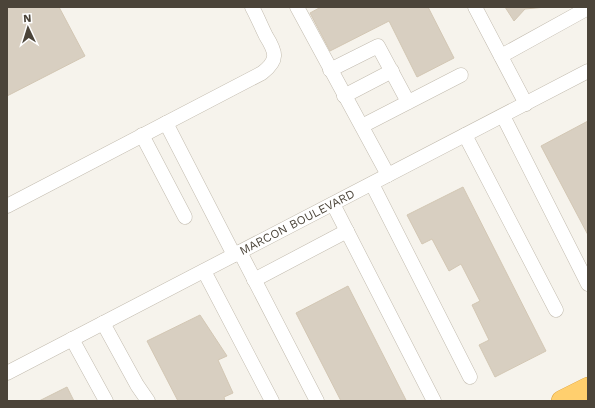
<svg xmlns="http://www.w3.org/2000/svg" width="595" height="408" font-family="'Work Sans',sans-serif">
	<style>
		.building { fill: #d8cfc1; stroke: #d3c7b4 }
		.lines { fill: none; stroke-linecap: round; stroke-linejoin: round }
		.minor-casing { stroke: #c2bbae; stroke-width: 15 }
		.highway-casing { stroke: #e0a43c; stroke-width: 22 }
		.minor { stroke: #fff; stroke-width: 14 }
		.highway { stroke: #ffcf6e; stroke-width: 21 }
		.labels { text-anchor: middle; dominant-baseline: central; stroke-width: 3.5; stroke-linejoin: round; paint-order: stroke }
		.street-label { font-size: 12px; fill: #4b4439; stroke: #fff }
	</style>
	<rect width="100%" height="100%" fill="#f6f3ec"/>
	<!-- building -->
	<g class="building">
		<polygon points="7,7 59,7 85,56 7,96"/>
		<polygon points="321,7 428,7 454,58 417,77 389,21 330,51 310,13"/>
		<polygon points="505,7 546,7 525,9 514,21"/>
		<polygon points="588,121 588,235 541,146"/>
		<polygon points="463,187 546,351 495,377 479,345 489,340 472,305 480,301 461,264 449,271 432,239 422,244 407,215"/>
		<polygon points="348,286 406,400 404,401 341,401 296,313"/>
		<polygon points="200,315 227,356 218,360 233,393 224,397 225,401 178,401 147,341"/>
		<polygon points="67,387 74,401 39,401"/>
	</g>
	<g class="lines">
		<defs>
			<g id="minor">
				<polyline points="297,7 388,175"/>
				<polyline points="475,7 526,104"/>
				<polyline points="501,56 588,8"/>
				<polyline points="330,70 378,46 408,102"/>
				<polyline points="344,96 392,71"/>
				<polyline points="503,116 588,284"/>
				<polyline points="166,123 234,255"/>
				<polyline points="362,126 461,75"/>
				<polyline points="142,135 185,217"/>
				<polyline points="465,135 556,310"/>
				<polyline points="372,184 470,377"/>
				<polyline points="333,204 434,401"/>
				<path d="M 7,206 L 262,73 C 279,60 276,52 266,36 C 261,26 257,16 252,7"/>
				<polyline points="240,252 317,401"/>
				<polyline points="204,271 272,401"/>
				<polyline points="254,280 347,231"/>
				<polyline points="103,323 137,385 148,401"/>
				<polyline points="72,339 106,401"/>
				<path id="s1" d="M 7,373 L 588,71"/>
			</g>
			<polyline id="highway" points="562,401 588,388"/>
		</defs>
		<!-- minor casing -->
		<use href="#minor" class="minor-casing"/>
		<!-- highway casing -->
		<use href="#highway" class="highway-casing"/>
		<!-- minor -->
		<use href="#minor" class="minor"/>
		<!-- highway -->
		<use href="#highway" class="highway"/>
	</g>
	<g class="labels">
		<!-- street labels -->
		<g class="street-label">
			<text stroke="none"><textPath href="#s1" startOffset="327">MARCON BOULEVARD</textPath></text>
		</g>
	</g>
	<!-- border -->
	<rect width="595" height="408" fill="none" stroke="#4b4439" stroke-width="16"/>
	<!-- north arrow -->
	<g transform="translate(28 28) rotate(356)" stroke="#ffffff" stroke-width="3" paint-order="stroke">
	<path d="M0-3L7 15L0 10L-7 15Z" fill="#4b4439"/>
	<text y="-6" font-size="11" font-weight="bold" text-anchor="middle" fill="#4b4439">N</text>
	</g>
</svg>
